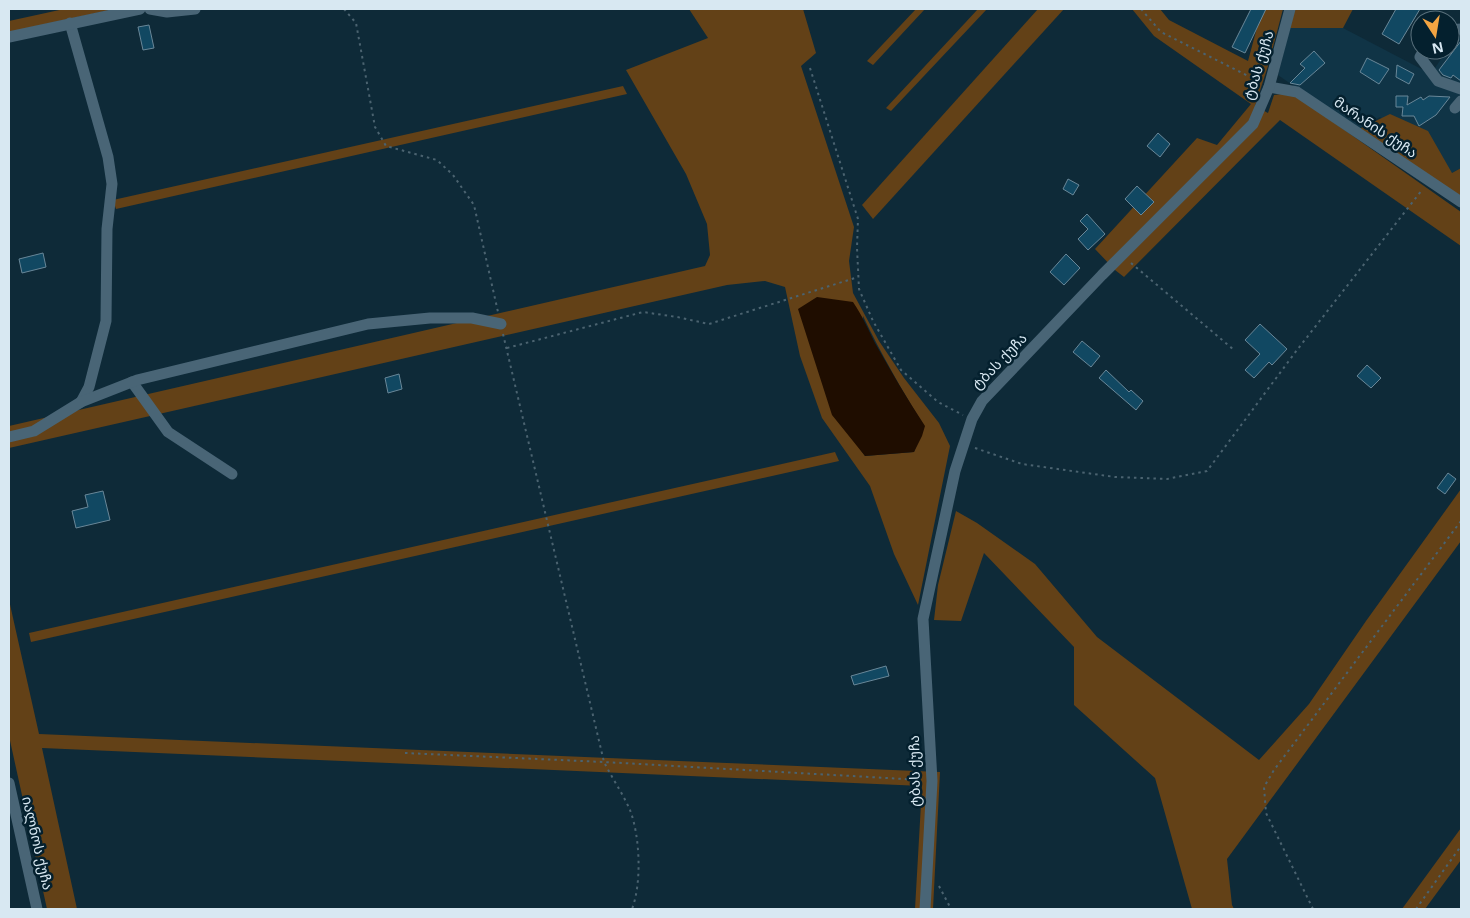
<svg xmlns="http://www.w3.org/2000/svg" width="1470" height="918" font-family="'Open Sans','Noto Sans Georgian',sans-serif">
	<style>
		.built { fill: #103446 }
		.green { fill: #634117; fill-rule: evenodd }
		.water { fill: #1f0d00 }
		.building { fill: #114862; stroke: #698798 }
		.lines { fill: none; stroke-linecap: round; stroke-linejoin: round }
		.path { stroke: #4b6370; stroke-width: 2; stroke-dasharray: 2.5 4; stroke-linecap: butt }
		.minor { stroke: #496576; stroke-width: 11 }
		.labels { text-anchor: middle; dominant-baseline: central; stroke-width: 5; stroke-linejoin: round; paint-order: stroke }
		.street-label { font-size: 14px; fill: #d8e8f2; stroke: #04202e }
	</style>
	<rect width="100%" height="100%" fill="#0e2a38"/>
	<!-- built -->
	<polygon class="built" points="1290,28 1343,28 1431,74 1447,50 1450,50 1450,45 1454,39 1461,37 1461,168 1452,173 1380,117 1357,130 1278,75"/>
	<!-- green -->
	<g class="green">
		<polygon points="64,9 115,9 9,32 9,21"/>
		<path d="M 689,9 L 803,9 L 816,53 L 801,66 L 854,227 L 849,261 L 853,293 L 879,341 L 904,378 L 939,423 L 950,446 L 918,605 L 894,554 L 870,486 L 822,418 L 800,356 L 785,287 L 765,281 L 727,285 L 9,448 L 9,426 L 705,266 L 710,255 L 707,224 L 686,174 L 626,70 L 708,38 ZM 863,316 C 881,354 902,390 924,426 L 914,452 L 865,456 L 856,443 Z"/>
		<polygon points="916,9 925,9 873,65 867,61"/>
		<polygon points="978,9 987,9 891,111 886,108"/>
		<polygon points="1038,9 1064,9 873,219 862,205"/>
		<polygon points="1132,9 1160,9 1169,20 1248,61 1262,9 1283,9 1268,66 1255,106 1268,113 1274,95 1290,93 1306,103 1461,212 1461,246 1280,120 1124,277 1115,270 1095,249 1197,138 1217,145 1251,104 1154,36"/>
		<polygon points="1295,9 1353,9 1343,28 1290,28"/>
		<polygon points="623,86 627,94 116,209 113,200"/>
		<polygon points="1390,114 1428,131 1452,173 1461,168 1461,198 1357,130"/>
		<polygon points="835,452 839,461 31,642 29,633"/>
		<polygon points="1461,489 1461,541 1227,859 1232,905 1234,909 1192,909 1155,778 1074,705 1074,647 984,553 961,621 934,620 938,585 956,511 977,523 1035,564 1097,637 1259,760 1309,704 1366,621"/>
		<polygon points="9,600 39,734 940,772 933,909 915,909 922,786 42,748 77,909 47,909 9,736"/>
		<polygon points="1461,828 1461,860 1425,909 1402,909"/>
	</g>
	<!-- water -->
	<path class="water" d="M 817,297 L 853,302 C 862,315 868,329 875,343 C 891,371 907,399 925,426 L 922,436 L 914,452 L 865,456 L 832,415 L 798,309 Z"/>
	<!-- building -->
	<g class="building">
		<polygon points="1251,9 1266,9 1245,53 1232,47"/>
		<polygon points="1396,9 1420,9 1399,44 1382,34"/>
		<polygon points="149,25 154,48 143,50 138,27"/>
		<polygon points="1461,41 1461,81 1453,75 1451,78 1443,75 1439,70"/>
		<polygon points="1314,51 1325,63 1300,85 1290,83 1305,68 1300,64"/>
		<polygon points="1367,58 1389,69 1379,84 1360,72"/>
		<polygon points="1397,65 1414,74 1409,84 1396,77"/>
		<polygon points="1396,96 1408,96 1407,105 1421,97 1423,100 1429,96 1450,97 1436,115 1419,126 1414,116 1402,116 1403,107 1396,107"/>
		<polygon points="1158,133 1170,144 1160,157 1147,146"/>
		<polygon points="1068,179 1079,185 1073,195 1063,189"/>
		<polygon points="1137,186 1154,202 1141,215 1125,199"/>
		<polygon points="1087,214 1105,234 1088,250 1078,239 1088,229 1080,221"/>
		<polygon points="43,253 46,267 22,273 19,259"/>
		<polygon points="1066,254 1080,268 1064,285 1050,272"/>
		<polygon points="1260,324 1287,349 1272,365 1269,362 1254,378 1245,370 1260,354 1245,340"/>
		<polygon points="1082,341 1100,356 1091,367 1073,352"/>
		<polygon points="1367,365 1381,378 1371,388 1357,376"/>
		<polygon points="1106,370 1129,392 1131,390 1143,401 1136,410 1099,378"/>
		<polygon points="399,374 402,389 388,393 385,378"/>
		<polygon points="1448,473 1456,479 1445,494 1437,488"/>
		<polygon points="103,491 110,520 76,528 72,511 88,507 85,495"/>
		<polygon points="886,666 889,676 854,685 851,676"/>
	</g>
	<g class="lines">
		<!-- path -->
		<g class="path">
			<polyline points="344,9 356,23 375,127 386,146 437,160 453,175 474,205 498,312"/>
			<polyline points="1141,9 1161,32 1258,81"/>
			<polyline points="810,68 858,219 857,248 859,289 873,321 901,370 938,402 963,415"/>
			<polyline points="1131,263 1234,350"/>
			<path d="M 503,334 L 604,762 C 612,778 623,794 630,810 C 640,836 642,883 632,909"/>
			<polyline points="507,348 643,312 677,317 709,324 858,277"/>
			<polyline points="975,448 1022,464 1115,477 1167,479 1207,471 1297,350 1422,190"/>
			<polyline points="405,753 604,762 922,780"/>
			<polyline points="939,886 951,909"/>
			<polyline points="1313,909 1266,813 1264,787 1274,770 1461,521"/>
			<polyline points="1416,909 1461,846"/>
		</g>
		<!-- minor -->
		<g class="minor">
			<polyline points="150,9 167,12 195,9"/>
			<polyline points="70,23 108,157 112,184 107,229 106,321 89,387 81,402"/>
			<polyline points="1450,30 1461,29"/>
			<polyline points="9,37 140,9"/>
			<polyline points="1424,50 1420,57 1438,81 1461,89"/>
			<polyline points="1269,87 1297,92 1461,202"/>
			<polyline points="1455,108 1461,101"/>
			<polyline points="132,382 168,432 232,474"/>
			<polyline points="9,437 34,431 81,402 137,380 368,324 430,318 472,318 501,324"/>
			<polyline points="9,783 37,909"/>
			<polyline points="925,909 932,781 923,619 955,471 972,419 982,401 1102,275 1253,124 1269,87 1290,9"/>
		</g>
	</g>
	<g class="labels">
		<!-- street labels -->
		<g class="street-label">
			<text transform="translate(1258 65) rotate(-73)">ტბას ქუჩა</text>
			<text transform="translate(1376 127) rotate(34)">მარანის ქუჩა</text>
			<text transform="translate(999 361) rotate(-46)">ტბას ქუჩა</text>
			<text transform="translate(914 771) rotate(-91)">ტბას ქუჩა</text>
			<text transform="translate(38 843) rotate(77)">იალნოს ქუჩა</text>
		</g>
	</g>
	<!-- border -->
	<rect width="1470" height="918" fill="none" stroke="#d8e8f2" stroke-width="20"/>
	<!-- north arrow -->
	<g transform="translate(1435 35) rotate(168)"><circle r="24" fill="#04202e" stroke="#59707c"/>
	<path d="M0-4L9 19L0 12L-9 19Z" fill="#f3a442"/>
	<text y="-8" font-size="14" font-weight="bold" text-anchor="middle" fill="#d8e8f2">N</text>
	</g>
</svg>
